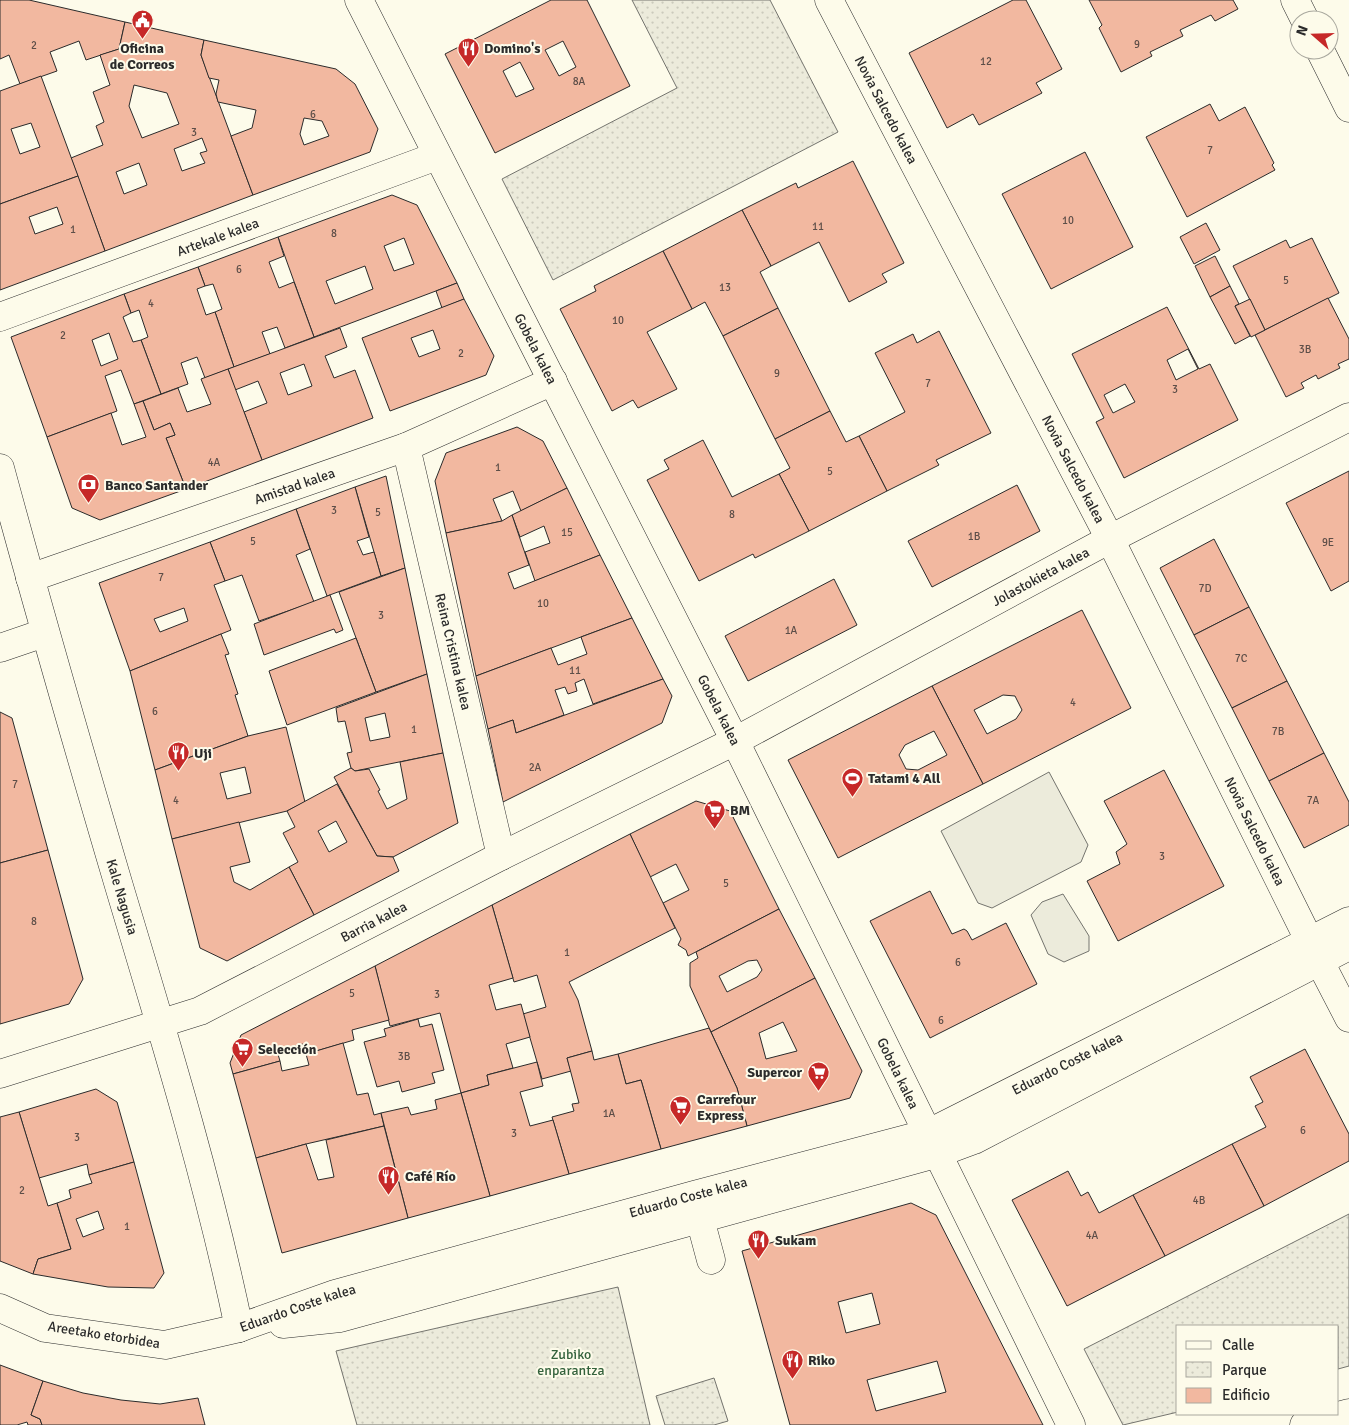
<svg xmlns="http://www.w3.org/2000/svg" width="1349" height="1425" font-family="Signika,sans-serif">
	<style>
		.green { fill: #ecebdb; stroke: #74746e }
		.park { fill: url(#park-dots); stroke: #74746e }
		.building { fill: #f2b8a0; stroke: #2b2b2b; fill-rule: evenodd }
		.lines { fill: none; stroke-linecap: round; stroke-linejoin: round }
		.minor-casing { stroke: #2b2b2b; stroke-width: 29 }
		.major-casing { stroke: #2b2b2b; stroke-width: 29 }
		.minor { stroke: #fdfbea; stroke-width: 28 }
		.major { stroke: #fdfbea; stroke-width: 28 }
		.labels { text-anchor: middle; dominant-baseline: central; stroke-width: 4; stroke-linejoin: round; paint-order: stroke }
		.number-label { font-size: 11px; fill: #5d4e48 }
		.poi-label { font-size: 14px; font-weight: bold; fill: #2b2b2b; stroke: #fdfbea; text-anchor: start }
		.street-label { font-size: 14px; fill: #2b2b2b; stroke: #fdfbea }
		.park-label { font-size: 14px; fill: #34623c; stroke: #fdfbea }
	</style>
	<defs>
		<pattern id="park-dots" width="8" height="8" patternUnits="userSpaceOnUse" patternTransform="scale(1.25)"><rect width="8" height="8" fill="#ecebdb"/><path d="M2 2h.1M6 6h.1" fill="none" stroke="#cbcabc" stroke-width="1.8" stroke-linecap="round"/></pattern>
	</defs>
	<rect width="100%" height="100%" fill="#fdfbea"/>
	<!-- green -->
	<g class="green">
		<polygon points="1049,772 1088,845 1081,862 992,908 978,903 941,831"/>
		<polygon points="1063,894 1089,936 1089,951 1064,962 1048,954 1031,915 1042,902"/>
	</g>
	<!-- park -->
	<g class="park">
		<polygon points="632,0 770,0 838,132 553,280 502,179 677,88"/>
		<polygon points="1349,1214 1349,1366 1338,1369 1338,1326 1178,1326 1178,1412 1123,1425 1084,1349"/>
		<polygon points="618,1287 650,1425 357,1425 336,1351"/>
		<polygon points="714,1378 728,1421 714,1425 665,1425 656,1396"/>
	</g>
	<!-- building -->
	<g class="building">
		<polygon points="0,0 29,0 125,22 119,49 86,60 79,41 50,52 57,71 20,84 9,55 0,59"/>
		<path d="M 551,0 L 587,0 L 630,86 L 495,153 L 445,54 ZM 563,41 L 576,67 L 559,76 L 545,50 ZM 520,62 L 534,89 L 516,97 L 503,71 Z"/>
		<polygon points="1013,0 1026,0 1062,69 1036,83 1042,93 979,125 973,114 947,128 909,53"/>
		<polygon points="1089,0 1233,0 1238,9 1215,21 1211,15 1180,30 1183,36 1150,52 1152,56 1121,72 1099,28 1102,25"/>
		<path d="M 125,22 L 204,40 L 201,55 L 253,195 L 105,251 L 71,158 L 103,145 L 96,126 L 104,122 L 93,92 L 110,85 L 100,55 L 119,49 ZM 134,85 L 167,93 L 179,124 L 142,138 L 129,106 ZM 202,138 L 207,151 L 200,153 L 205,163 L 182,171 L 174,149 ZM 139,163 L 147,185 L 124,194 L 116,172 Z"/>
		<path d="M 204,40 L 336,69 L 355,84 L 378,129 L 370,152 L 253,195 L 231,136 L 252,128 L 256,110 L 218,102 L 216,94 L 219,80 L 209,78 L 201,55 ZM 304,118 L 322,121 L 329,136 L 304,145 L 300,134 Z"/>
		<path d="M 41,76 L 78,176 L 0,204 L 0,91 ZM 31,123 L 40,147 L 20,154 L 11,129 Z"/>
		<polygon points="1210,104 1219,121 1245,107 1274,163 1272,165 1275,170 1187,217 1146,137"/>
		<polygon points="1085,152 1133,247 1051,289 1002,194"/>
		<polygon points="853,161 904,263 882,274 887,282 849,302 819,242 771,266 742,210 796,183 798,188"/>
		<path d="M 78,176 L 105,251 L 0,290 L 0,204 ZM 57,207 L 63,224 L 35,234 L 29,217 Z"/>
		<path d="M 392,195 L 417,205 L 457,283 L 314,337 L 278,237 ZM 404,238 L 414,264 L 394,271 L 384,246 ZM 365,266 L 373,289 L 335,304 L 326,281 Z"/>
		<polygon points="742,210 771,266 760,272 778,308 723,336 705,302 692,309 663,251"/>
		<polygon points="1206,223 1220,250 1194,264 1180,237"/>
		<polygon points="278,237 284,256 269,262 279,288 294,282 314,337 285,348 277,327 262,332 270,354 234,367 215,312 222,309 213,284 205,286 198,267"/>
		<polygon points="1312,238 1339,293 1265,330 1233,266 1286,240 1290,248"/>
		<polygon points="663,251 692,309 647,332 677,389 638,408 633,400 612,411 560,309 596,291 594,286"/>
		<polygon points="1215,256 1230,286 1210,297 1195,266"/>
		<polygon points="198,267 205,286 197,289 206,315 215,312 234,367 205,378 197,357 181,363 188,384 161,394 141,340 148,337 139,310 131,313 124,294"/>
		<polygon points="457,283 464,299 442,308 436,291"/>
		<polygon points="1230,286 1239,304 1235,306 1250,336 1235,344 1210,297"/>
		<path d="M 124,294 L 131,313 L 123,317 L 133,342 L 141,340 L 161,394 L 134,404 L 121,370 L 105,376 L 117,411 L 47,437 L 11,337 ZM 109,333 L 118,359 L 101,366 L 92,340 Z"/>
		<polygon points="1328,298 1349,339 1349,359 1338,364 1340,368 1318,379 1316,375 1301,383 1304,388 1286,397 1255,335"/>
		<path d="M 464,299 L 494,356 L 486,375 L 390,411 L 362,338 ZM 433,330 L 440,349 L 419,357 L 411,338 Z"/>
		<polygon points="1250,299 1265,330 1251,337 1235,306"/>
		<path d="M 1167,307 L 1199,369 L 1210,364 L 1238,420 L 1124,478 L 1096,422 L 1104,418 L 1072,354 ZM 1188,349 L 1198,369 L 1176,380 L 1167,360 ZM 1125,384 L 1135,402 L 1113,413 L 1104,395 Z"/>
		<polygon points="778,308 830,411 775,439 723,336"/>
		<path d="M 340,328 L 347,347 L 325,356 L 334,378 L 355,370 L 373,418 L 262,460 L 244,412 L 267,403 L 258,381 L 235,390 L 228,369 ZM 304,364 L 312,386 L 288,395 L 280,373 Z"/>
		<polygon points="939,331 991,433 936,460 939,465 887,491 859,436 905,412 875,353 913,334 917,343"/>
		<polygon points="228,369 262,460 186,489 166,438 175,435 170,423 154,430 143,401 178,388 187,412 211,404 201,379"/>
		<polygon points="143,401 154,430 170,423 175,435 166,438 186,489 100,520 72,508 47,437 111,413 122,445 146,437 134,404"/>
		<polygon points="830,411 846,442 859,436 887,491 809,531 779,474 790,468 775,439"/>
		<polygon points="517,427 543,441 567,488 521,511 513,491 493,499 502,521 446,533 435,481 446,453"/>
		<polygon points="703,440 732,497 779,474 809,531 755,558 753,554 699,581 647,480 669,469 664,460"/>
		<polygon points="1349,471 1349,581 1331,591 1286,503"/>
		<polygon points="386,476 405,568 381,576 355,487"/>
		<polygon points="1017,485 1040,531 932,587 908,541"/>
		<polygon points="355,487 369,537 357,541 363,555 374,552 381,576 327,596 296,509"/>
		<polygon points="567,488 600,555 535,581 525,552 550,543 544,526 520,537 512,515"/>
		<polygon points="296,509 310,549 296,555 314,602 259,621 242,575 225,581 210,542"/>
		<polygon points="512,515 529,565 508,573 514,589 600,555 632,618 476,676 446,533 502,521"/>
		<polygon points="1214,539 1249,607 1194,635 1160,568"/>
		<path d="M 210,542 L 225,581 L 214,585 L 231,630 L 130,671 L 99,583 ZM 184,608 L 188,621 L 160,632 L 154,619 Z"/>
		<polygon points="405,568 427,674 376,692 339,592"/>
		<polygon points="834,579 857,625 748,681 725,636"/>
		<polygon points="330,595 343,630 336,633 334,629 264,655 254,624"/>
		<polygon points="1249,607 1287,681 1232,708 1194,635"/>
		<path d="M 1082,610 L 1131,708 L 983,784 L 932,686 ZM 1003,695 L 1015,696 L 1022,710 L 1016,719 L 987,734 L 974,710 Z"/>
		<polygon points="632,618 663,679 593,704 584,679 575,683 577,691 568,694 565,687 555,690 564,715 516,733 513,720 488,729 476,676 551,648 558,665 587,654 581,637"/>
		<polygon points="221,634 229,654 225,655 238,694 235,695 248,736 155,770 130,671"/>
		<polygon points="356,638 376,692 287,725 269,671"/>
		<path d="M 427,674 L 443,753 L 355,771 L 351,768 L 347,753 L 352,752 L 345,721 L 338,722 L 336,708 ZM 385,713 L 390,737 L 370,741 L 365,718 Z"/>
		<polygon points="663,679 672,696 662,723 503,802 488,729 513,720 516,733"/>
		<polygon points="1287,681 1324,753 1269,781 1232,708"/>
		<path d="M 932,686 L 983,784 L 838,858 L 788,760 ZM 934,731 L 947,755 L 918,770 L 906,769 L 899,755 L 905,745 Z"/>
		<polygon points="0,712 12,718 48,850 0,863"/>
		<path d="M 286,727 L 305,802 L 287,811 L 172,839 L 155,770 L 248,736 ZM 245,767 L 251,793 L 227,799 L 220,773 Z"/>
		<polygon points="443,753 458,823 393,857 377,856 334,777 351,768 355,771 369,769 380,790 378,791 387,809 407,799 400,762"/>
		<polygon points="1324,753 1349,802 1349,825 1304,848 1269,781"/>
		<polygon points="1164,770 1224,886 1118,941 1087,881 1120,864 1116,852 1127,844 1104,801"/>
		<path d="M 337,784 L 377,856 L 393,857 L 399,871 L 314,915 L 289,867 L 298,862 L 283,833 L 295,827 L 287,811 ZM 336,821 L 347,842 L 329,852 L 318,831 Z"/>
		<polygon points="696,801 730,811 779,909 688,956 686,950 678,945 681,939 663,903 689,890 676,864 650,877 630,834"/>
		<polygon points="239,822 250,862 230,867 234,882 250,890 289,867 314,915 227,961 200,948 172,839"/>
		<polygon points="630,834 675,928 569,982 578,1000 592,1051 567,1058 571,1071 542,1079 523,1014 546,1007 537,975 514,982 492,905"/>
		<polygon points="48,850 83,979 69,1004 0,1024 0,863"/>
		<polygon points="930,891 952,934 964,929 967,931 972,940 1006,923 1037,984 930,1038 870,921"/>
		<polygon points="492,905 513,978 489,985 496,1010 521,1004 530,1037 506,1044 513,1068 487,1075 489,1085 461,1093 440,1013 390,1026 375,966"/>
		<path d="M 779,909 L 815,978 L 711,1032 L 690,986 L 690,963 L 698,958 L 696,952 ZM 757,960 L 762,970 L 757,977 L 727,992 L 719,976 L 748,961 Z"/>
		<polygon points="375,966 389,1020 352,1030 354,1040 306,1054 303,1044 277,1051 280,1061 233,1074 230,1063 241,1035"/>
		<path d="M 815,978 L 862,1071 L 850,1098 L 747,1126 L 737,1088 L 711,1032 ZM 783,1022 L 797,1051 L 766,1059 L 759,1033 Z"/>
		<polygon points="418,1019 420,1027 432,1024 444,1070 432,1073 435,1083 402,1092 399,1081 377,1087 364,1042 386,1036 384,1029"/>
		<polygon points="709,1028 737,1088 747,1126 661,1149 641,1080 626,1084 618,1054"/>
		<polygon points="343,1043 357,1095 368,1093 374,1115 381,1113 384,1126 306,1144 256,1158 233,1074 280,1061 282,1071 309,1065 306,1054"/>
		<polygon points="1305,1049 1349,1134 1349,1161 1264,1206 1232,1144 1266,1127 1255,1106 1263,1102 1250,1077"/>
		<polygon points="592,1051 594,1060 618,1054 626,1084 641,1080 661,1149 569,1174 552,1117 574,1111 572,1104 579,1103 567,1058"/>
		<polygon points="537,1062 543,1086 520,1092 530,1126 553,1120 569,1174 490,1196 461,1093 489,1085 487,1075"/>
		<polygon points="96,1089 117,1102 134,1162 89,1175 87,1164 39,1178 19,1112"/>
		<polygon points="461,1093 490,1196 408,1218 381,1113 408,1107 411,1115 437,1109 435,1100"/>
		<polygon points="19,1112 48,1206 57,1203 71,1249 38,1259 33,1274 0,1261 0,1117"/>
		<polygon points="384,1126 408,1218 282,1253 256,1158 306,1144 318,1180 334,1177 326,1140"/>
		<polygon points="1232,1144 1264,1206 1165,1256 1133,1195"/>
		<path d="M 134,1162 L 164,1273 L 154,1288 L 108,1287 L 33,1274 L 38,1259 L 71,1249 L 57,1203 L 71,1198 L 69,1190 L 92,1183 L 89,1175 ZM 98,1211 L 104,1229 L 83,1237 L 76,1219 Z"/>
		<polygon points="1068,1171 1081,1196 1088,1192 1099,1213 1133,1195 1165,1256 1067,1306 1012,1200"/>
		<path d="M 911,1203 L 936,1215 L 1043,1425 L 790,1425 L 742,1251 ZM 872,1293 L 880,1324 L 846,1333 L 838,1302 ZM 937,1361 L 946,1392 L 876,1411 L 867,1380 Z"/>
		<polygon points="0,1365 43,1381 31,1415 40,1419 42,1425 28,1425 27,1422 17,1425 0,1425"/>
		<polygon points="43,1381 83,1393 121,1400 160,1404 198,1398 205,1425 42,1425 40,1419 31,1415"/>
	</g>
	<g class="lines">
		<defs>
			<g id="minor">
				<path id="s1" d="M 359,0 L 735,741 L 1071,1425"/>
				<path id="s2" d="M 829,0 L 1110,539 L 1310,942"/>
				<polyline points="1295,0 1305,20"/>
				<polyline points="1320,50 1349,108"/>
				<path id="s3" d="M 0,317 L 437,156"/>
				<path id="s4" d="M 406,447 L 501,856"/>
				<path id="s5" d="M 0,468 C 38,608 78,747 119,886 C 163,1033 208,1179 239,1328 L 165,1345 L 45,1328 L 0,1308"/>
				<path id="s6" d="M 30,578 L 406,447 L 553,381"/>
				<polyline points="0,648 44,633"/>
				<polyline points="1320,962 1349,1018"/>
				<path id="s7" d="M 0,1074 L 200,1011 L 501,856 L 735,741 L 1110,539 L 1349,417"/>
				<polyline points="700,1219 711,1260"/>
				<polyline points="1304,1425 1349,1413"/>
			</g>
			<g id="major">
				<polyline points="283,1324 340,1318 939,1153 974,1140 1349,946"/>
				<path id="s8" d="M 239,1328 L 335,1294 L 694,1195 L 929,1133 L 1349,921"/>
			</g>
		</defs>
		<!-- minor casing -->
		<use href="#minor" class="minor-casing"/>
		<!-- major casing -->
		<use href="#major" class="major-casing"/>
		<!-- minor -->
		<use href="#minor" class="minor"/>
		<!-- major -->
		<use href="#major" class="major"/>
	</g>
	<!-- icons -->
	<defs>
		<symbol id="civic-pin" viewBox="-11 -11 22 30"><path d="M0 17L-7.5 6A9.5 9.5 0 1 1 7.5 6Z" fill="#c62828" stroke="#fdfbea"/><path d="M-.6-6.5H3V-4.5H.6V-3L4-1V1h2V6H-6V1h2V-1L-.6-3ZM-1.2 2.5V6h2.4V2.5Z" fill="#fff"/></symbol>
		<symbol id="restaurant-pin" viewBox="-11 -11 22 30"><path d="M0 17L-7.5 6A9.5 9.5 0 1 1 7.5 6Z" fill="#c62828" stroke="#fdfbea"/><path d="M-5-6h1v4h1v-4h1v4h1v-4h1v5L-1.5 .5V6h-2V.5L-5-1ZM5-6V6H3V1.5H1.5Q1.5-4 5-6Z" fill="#fff"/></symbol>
		<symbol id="bank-pin" viewBox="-11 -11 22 30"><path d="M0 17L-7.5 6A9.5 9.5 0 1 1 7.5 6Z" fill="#c62828" stroke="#fdfbea"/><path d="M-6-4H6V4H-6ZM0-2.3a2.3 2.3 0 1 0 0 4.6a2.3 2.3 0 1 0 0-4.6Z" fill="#fff"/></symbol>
		<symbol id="stadium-pin" viewBox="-11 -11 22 30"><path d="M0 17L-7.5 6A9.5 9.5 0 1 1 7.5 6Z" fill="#c62828" stroke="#fdfbea"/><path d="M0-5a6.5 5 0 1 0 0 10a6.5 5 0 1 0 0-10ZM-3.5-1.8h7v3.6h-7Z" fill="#fff"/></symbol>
		<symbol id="supermarket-pin" viewBox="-11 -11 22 30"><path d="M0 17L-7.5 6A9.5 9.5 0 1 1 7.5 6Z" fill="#c62828" stroke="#fdfbea"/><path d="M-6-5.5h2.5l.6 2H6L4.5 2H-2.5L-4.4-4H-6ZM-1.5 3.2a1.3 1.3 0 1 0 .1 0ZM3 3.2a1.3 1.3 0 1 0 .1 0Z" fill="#fff"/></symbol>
	</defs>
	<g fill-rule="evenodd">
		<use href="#civic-pin" x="130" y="8" width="25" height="34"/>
		<use href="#restaurant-pin" x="456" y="36" width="25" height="34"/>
		<use href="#bank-pin" x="76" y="472" width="25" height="34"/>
		<use href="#restaurant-pin" x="166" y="740" width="25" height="34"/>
		<use href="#stadium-pin" x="840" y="766" width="25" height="34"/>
		<use href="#supermarket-pin" x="702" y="798" width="25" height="34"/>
		<use href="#supermarket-pin" x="230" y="1036" width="25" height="34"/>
		<use href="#supermarket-pin" x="806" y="1060" width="25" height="34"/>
		<use href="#supermarket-pin" x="668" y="1094" width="25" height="34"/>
		<use href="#restaurant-pin" x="376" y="1164" width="25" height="34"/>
		<use href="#restaurant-pin" x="746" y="1228" width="25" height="34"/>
		<use href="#restaurant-pin" x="780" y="1348" width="25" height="34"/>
	</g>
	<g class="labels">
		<!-- number labels -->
		<g class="number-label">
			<text x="1137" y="44">9</text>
			<text x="34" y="45">2</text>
			<text x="986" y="61">12</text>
			<text x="579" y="81">8A</text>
			<text x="313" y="114">6</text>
			<text x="194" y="132">3</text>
			<text x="1210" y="150">7</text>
			<text x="1068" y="220">10</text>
			<text x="818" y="226">11</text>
			<text x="73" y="229">1</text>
			<text x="334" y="233">8</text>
			<text x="239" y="269">6</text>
			<text x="1286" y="280">5</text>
			<text x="725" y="287">13</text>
			<text x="151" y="303">4</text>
			<text x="618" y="320">10</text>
			<text x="63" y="335">2</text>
			<text x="1305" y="349">3B</text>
			<text x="461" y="353">2</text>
			<text x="777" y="373">9</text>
			<text x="928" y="383">7</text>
			<text x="1175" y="389">3</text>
			<text x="214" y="462">4A</text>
			<text x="498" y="467">1</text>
			<text x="830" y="471">5</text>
			<text x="334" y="510">3</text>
			<text x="378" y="512">5</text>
			<text x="732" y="514">8</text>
			<text x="567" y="532">15</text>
			<text x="974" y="536">1B</text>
			<text x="253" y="541">5</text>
			<text x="1328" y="542">9E</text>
			<text x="161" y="577">7</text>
			<text x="1205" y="588">7D</text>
			<text x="543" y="603">10</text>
			<text x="381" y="615">3</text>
			<text x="791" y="630">1A</text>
			<text x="1241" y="658">7C</text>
			<text x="575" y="670">11</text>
			<text x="1073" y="702">4</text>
			<text x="155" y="711">6</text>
			<text x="414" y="729">1</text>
			<text x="1278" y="731">7B</text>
			<text x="535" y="767">2A</text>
			<text x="15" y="784">7</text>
			<text x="176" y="800">4</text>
			<text x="1313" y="800">7A</text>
			<text x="1162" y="856">3</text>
			<text x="726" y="883">5</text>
			<text x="34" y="921">8</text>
			<text x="567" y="952">1</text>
			<text x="958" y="962">6</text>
			<text x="352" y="993">5</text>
			<text x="437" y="994">3</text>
			<text x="941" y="1020">6</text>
			<text x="404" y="1056">3B</text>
			<text x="609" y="1113">1A</text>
			<text x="1303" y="1130">6</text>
			<text x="514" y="1133">3</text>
			<text x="77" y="1137">3</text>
			<text x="22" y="1190">2</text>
			<text x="1199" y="1200">4B</text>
			<text x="127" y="1226">1</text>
			<text x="1092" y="1235">4A</text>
		</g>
		<!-- poi labels -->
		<g class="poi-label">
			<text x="142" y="48" text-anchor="middle">Oficina<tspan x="142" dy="16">de Correos</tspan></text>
			<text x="484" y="48">Domino's</text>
			<text x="105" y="485">Banco Santander</text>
			<text x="194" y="753">Uji</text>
			<text x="868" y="778">Tatami 4 All</text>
			<text x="730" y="810">BM</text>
			<text x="258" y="1049">Selección</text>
			<text x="802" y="1072" text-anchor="end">Supercor</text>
			<text x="697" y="1099">Carrefour<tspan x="697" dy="16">Express</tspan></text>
			<text x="405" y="1176">Café Río</text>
			<text x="775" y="1240">Sukam</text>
			<text x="808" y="1360">Riko</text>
		</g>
		<!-- street labels -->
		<g class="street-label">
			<text stroke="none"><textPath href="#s2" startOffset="124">Novia Salcedo kalea</textPath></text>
			<text stroke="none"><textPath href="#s3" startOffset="232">Artekale kalea</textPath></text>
			<text stroke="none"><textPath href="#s1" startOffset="391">Gobela kalea</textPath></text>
			<text stroke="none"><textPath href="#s2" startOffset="529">Novia Salcedo kalea</textPath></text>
			<text stroke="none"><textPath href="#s6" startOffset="280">Amistad kalea</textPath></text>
			<text stroke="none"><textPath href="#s7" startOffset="1156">Jolastokieta kalea</textPath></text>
			<text stroke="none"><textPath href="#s4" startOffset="210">Reina Cristina kalea</textPath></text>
			<text stroke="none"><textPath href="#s1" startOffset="796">Gobela kalea</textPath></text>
			<text stroke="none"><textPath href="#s2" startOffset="934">Novia Salcedo kalea</textPath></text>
			<text stroke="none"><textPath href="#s5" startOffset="446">Kale Nagusia</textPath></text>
			<text stroke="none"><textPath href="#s7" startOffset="405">Barria kalea</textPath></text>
			<text stroke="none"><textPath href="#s8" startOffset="872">Eduardo Coste kalea</textPath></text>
			<text stroke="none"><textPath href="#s1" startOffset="1201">Gobela kalea</textPath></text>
			<text stroke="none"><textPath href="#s8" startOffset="468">Eduardo Coste kalea</textPath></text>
			<text stroke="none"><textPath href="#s8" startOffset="62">Eduardo Coste kalea</textPath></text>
			<text transform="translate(104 1335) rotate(9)">Areetako etorbidea</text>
		</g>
		<!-- park labels -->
		<g class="park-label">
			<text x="571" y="1354">Zubiko<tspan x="571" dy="16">enparantza</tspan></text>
		</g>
	</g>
	<!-- legend -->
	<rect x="1176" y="1325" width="162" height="90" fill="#fdfbea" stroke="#a9a89e"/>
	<rect x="1186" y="1341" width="25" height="8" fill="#fdfbea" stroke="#a9a89e"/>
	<text x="1222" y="1350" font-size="15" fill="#2b2b2b">Calle</text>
	<rect x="1186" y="1362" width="25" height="15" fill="url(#park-dots)" stroke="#a9a89e"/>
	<text x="1222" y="1375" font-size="15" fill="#2b2b2b">Parque</text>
	<rect x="1186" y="1388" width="25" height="15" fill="#f2b8a0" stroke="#a9a89e"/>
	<text x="1222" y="1400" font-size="15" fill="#2b2b2b">Edificio</text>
	<!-- north arrow -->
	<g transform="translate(1314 35) rotate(290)"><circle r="24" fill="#fdfbea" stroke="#a9a89e"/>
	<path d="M0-4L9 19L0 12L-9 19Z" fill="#c62828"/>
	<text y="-8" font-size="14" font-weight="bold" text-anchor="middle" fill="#2b2b2b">N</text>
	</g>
</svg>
